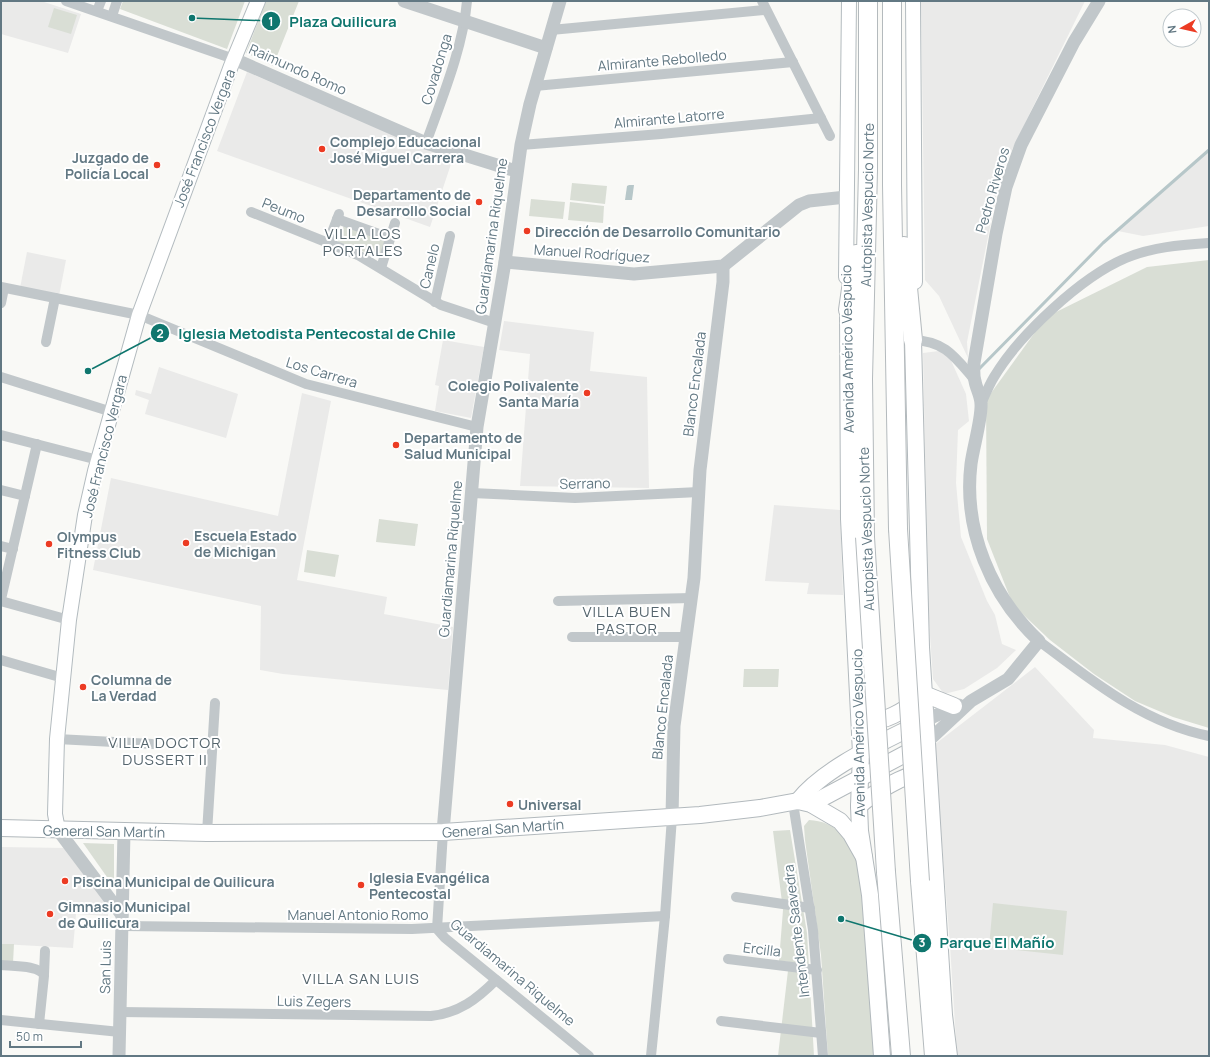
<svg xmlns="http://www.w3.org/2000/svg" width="1210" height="1057" font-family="Manrope,sans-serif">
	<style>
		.built { fill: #eaeae9 }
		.green { fill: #d9ded5 }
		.water { fill: #b7c7c9 }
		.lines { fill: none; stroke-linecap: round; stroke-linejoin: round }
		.stream { stroke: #b7c7c9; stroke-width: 3 }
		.secondary-casing { stroke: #b3bbbf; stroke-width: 16 }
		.primary-casing { stroke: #b2b9bd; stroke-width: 18 }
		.motorway-casing { stroke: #b4babd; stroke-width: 20 }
		.minor { stroke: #c1c7ca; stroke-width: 10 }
		.tertiary { stroke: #c1c7ca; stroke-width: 13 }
		.secondary { stroke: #fff; stroke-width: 14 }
		.primary { stroke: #fff; stroke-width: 16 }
		.motorway { stroke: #fff; stroke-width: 18 }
		.motorway-bridge-casing { stroke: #b4babd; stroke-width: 20; stroke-linecap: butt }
		.motorway-bridge { stroke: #fff; stroke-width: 18 }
		.poi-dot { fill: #ec3b23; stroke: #fff; stroke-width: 1.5 }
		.labels { text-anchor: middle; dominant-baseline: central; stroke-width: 4; stroke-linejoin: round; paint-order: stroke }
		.street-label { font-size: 14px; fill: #627883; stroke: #fff }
		.poi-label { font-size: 14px; font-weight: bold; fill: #627883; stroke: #fff; text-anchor: start }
		.neighbourhood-label { font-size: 15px; letter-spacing: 1px; fill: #55656d; stroke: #fff }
		.leader { fill: none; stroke: #0f766e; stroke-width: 1.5 }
		.callout-dot { fill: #0f766e; stroke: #fff; stroke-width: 1.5 }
		.mark-label { font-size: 12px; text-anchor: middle; font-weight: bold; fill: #fff }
		.callout-label { font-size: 15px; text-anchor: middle; font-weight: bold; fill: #0f766e; stroke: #fff; stroke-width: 4; stroke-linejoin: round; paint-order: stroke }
	</style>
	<rect width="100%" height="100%" fill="#f9f9f6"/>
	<!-- built -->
	<g class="built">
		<polygon points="1,1 41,1 81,14 68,53 1,34"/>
		<polygon points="921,1 1085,1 1001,172 967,342 968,358 939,296 925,280"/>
		<polygon points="247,72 420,146 453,158 430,227 217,151"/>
		<polygon points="1209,149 1209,226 1143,236 1118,231"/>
		<polygon points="27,252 66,260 59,296 20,288"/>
		<polygon points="504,321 594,332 590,371 647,377 649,488 520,486 530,354 499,350"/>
		<polygon points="443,340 484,347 471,418 435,411 439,386 435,385"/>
		<polygon points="939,351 949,356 966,394 969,421 958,430 956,483 961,537 987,601 995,615 1002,644 1016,650 997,668 964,689 944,694 933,679 928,606 923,353"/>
		<polygon points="159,367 238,394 226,438 145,414 149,400 135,395 136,390 151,394"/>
		<polygon points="302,393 331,401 297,580 387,597 384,614 453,627 448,690 283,674 260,670 261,606 93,570 111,478 278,516"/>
		<polygon points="774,505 840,510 843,595 807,594 809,583 765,581"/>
		<polygon points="1035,667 1094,730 1093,738 1165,745 1209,757 1209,1056 957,1056 950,945 934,745"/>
		<polygon points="1,847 66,848 108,905 108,916 76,914 73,948 1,944"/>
	</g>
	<!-- green -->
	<g class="green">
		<polygon points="123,1 245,1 227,49 120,9"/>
		<polygon points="266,1 299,1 273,66 246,53"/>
		<polygon points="54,8 77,15 71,34 48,27"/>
		<polygon points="572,183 607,186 605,204 570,200"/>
		<polygon points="531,199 565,202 563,219 529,216"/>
		<polygon points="570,202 604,206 603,223 568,220"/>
		<polygon points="344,225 386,241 380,258 338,242"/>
		<polygon points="1209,260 1209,728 1173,717 1135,701 1094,674 1050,640 1013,605 987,539 986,400 1046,317 1147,267"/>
		<polygon points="379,519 418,524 415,546 376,542"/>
		<polygon points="307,550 339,555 335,577 304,572"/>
		<polygon points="744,669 779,669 778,687 743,687"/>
		<path d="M 809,820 C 836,821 847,839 860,860 L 878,1056 L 828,1056 L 821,955 L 805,840 L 804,826 Z"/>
		<polygon points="790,830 807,933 814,1056 778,1056 789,962 779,961 783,910 773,831"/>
		<polygon points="83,843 114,844 114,887"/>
		<polygon points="993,903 1067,911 1063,955 989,947"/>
		<polygon points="1,944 14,944 13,963 1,962"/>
	</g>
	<!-- water -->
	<polygon class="water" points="629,185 634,185 632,200 625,200 627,186"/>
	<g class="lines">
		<!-- stream -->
		<polyline class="stream" points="978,370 1103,243 1209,150"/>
		<defs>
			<g id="secondary">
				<polyline points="913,1 915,282"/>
				<polyline points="846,277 849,1"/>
				<polyline points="58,830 55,814 57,739 69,620 85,515 95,471 139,315 231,66 258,1"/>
			</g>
			<g id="primary">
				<polyline points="848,310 849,519 861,753 859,806 860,831 870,895 882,1056"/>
				<polyline points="913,340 921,647 944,1015 949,1056"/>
				<polyline points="924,694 954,706"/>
				<path d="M 865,721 C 883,724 905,710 918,699"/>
				<path d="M 798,801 C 825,767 881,743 920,723"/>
				<polyline points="811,804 922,745"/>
				<path d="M 859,806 C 874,792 904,775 925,771"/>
				<polyline points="1,828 207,833 443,832 700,815 760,808 798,801 811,804 840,821 851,834 864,857"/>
			</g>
			<g id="motorway">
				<polyline points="892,1 892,185 898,529"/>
				<polyline points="904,246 913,340"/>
				<polyline points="848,310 856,254"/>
				<polyline points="865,537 863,379 868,170 868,1"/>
				<polyline points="886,872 901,1056"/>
				<polyline points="920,881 934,1056"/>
			</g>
		</defs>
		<!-- secondary casing -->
		<use href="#secondary" class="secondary-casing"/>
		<!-- primary casing -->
		<use href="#primary" class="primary-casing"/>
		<!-- motorway casing -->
		<use href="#motorway" class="motorway-casing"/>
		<!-- minor -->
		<g class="minor">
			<polyline points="66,1 234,59"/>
			<polyline points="762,1 830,136"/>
			<polyline points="97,11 101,1"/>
			<polyline points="112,16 117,1"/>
			<polyline points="551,30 765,10"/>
			<polyline points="535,86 793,62"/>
			<path d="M 426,143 C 442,98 463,48 467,1"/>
			<polyline points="521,145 661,134 821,118"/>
			<polyline points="251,212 358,255 441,305 495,323"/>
			<polyline points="337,219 390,238"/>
			<polyline points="328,243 339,214"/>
			<polyline points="381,268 395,223"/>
			<polyline points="1,287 139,315 306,384 477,427"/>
			<polyline points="435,302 450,236"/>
			<polyline points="1,303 4,288"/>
			<path d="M 913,340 C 945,341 955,357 974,379"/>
			<polyline points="46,342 55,298"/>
			<polyline points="1,377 112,412"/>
			<path d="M 981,404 C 985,395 989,385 994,377 C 1019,335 1081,277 1126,258 C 1152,247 1181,245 1209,243"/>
			<polyline points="1,435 98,460"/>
			<polyline points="1,490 25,496"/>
			<polyline points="472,493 575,498 699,492"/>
			<polyline points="1,546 13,549"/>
			<polyline points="1,599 37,444"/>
			<polyline points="1,601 69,620"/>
			<polyline points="558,601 692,598"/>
			<polyline points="572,637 686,637"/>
			<path d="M 1039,641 C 1091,680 1143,723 1209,736"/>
			<polyline points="1,660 63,678"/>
			<polyline points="57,739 152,744"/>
			<polyline points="793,803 813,930 823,1056"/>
			<polyline points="443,832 437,929 445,938 589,1056"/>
			<polyline points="207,833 215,703"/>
			<polyline points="736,897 810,908"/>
			<polyline points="122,926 412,929 665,916"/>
			<polyline points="728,959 817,970"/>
			<path d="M 1,965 C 12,966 41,965 44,976 L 39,1024"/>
			<polyline points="44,974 45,951"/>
			<path d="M 120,1012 L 431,1016 C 459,1013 477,999 496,980"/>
			<polyline points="1,1020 120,1032"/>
			<polyline points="721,1021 821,1033"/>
			<polyline points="651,1056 665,916 672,817"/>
		</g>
		<!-- tertiary -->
		<g class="tertiary">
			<polyline points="404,1 546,48"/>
			<polyline points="234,59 426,143 516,171"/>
			<polyline points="505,262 634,274 723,266 799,205 809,201 846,197"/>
			<polyline points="926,720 959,705"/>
			<path d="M 927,742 L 971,701 L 1008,679 L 1039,641 C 991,596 963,530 971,464 C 973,448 982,418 981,404 C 981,396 976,388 975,381 C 973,375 974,368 974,363 L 996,234 L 1006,187 L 1021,145 L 1074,42 L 1099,1"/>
			<polyline points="672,817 674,726 694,578 700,470 723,282 723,266"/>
			<polyline points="58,830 122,915"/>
			<polyline points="443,832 477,427 505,262 521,145 530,104 560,1"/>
			<polyline points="119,1056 124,832"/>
		</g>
		<!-- secondary -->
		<use href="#secondary" class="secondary"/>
		<!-- primary -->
		<use href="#primary" class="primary"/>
		<!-- motorway -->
		<use href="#motorway" class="motorway"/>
		<defs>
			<g id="motorway-bridge">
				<polyline points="898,529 920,881"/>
				<polyline points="865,537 886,872"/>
			</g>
		</defs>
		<!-- motorway-bridge casing -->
		<use href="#motorway-bridge" class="motorway-bridge-casing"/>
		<!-- motorway-bridge -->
		<use href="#motorway-bridge" class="motorway-bridge"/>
	</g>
	<!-- markers -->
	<g class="poi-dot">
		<circle cx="322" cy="149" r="4"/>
		<circle cx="157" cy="165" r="4"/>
		<circle cx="479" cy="202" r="4"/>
		<circle cx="527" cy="231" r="4"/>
		<circle cx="587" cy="393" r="4"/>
		<circle cx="396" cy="445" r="4"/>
		<circle cx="186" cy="543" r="4"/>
		<circle cx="49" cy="544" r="4"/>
		<circle cx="83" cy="687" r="4"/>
		<circle cx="510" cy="804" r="4"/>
		<circle cx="65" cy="881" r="4"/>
		<circle cx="361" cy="885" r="4"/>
		<circle cx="50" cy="914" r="4"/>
	</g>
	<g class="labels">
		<!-- street labels -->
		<g class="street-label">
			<text transform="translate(662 60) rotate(-5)">Almirante Rebolledo</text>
			<text transform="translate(298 69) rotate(24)">Raimundo Romo</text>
			<text transform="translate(436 69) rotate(-73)">Covadonga</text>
			<text transform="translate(669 118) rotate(-5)">Almirante Latorre</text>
			<text transform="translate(204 138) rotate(-69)">José Francisco Vergara</text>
			<text transform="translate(992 190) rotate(-74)">Pedro Riveros</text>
			<text transform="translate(867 205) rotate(-89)">Autopista Vespucio Norte</text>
			<text transform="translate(284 210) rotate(22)">Peumo</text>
			<text transform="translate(491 236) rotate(-82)">Guardiamarina Riquelme</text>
			<text transform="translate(592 253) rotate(4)">Manuel Rodríguez</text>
			<text transform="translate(429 266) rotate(-77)">Canelo</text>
			<text transform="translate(847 349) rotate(-91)">Avenida Américo Vespucio</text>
			<text transform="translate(322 372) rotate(17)">Los Carrera</text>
			<text transform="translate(694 384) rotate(-83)">Blanco Encalada</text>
			<text transform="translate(104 446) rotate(-76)">José Francisco Vergara</text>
			<text transform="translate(585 483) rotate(-1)">Serrano</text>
			<text transform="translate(866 529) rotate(-92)">Autopista Vespucio Norte</text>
			<text transform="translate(450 559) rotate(-85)">Guardiamarina Riquelme</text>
			<text transform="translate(662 707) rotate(-84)">Blanco Encalada</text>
			<text transform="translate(858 733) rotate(-91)">Avenida Américo Vespucio</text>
			<text transform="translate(503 828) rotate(-4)">General San Martín</text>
			<text transform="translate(104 831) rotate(1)">General San Martín</text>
			<text x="358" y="914">Manuel Antonio Romo</text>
			<text transform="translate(796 931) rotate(-97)">Intendente Saavedra</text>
			<text transform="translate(762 949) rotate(7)">Ercilla</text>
			<text transform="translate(105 967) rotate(-89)">San Luis</text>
			<text transform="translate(513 972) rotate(40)">Guardiamarina Riquelme</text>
			<text transform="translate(314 1001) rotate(1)">Luis Zegers</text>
		</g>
		<!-- poi labels -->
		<g class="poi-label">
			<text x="330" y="141">Complejo Educacional<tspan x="330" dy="16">José Miguel Carrera</tspan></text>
			<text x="149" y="157" text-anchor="end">Juzgado de<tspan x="149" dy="16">Policía Local</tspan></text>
			<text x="471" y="194" text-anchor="end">Departamento de<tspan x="471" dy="16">Desarrollo Social</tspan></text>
			<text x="535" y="231">Dirección de Desarrollo Comunitario</text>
			<text x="579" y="385" text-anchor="end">Colegio Polivalente<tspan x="579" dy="16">Santa María</tspan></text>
			<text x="404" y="437">Departamento de<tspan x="404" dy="16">Salud Municipal</tspan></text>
			<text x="194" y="535">Escuela Estado<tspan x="194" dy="16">de Michigan</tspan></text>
			<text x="57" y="536">Olympus<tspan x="57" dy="16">Fitness Club</tspan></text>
			<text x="91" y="679">Columna de<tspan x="91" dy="16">La Verdad</tspan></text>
			<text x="518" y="804">Universal</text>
			<text x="369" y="877">Iglesia Evangélica<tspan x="369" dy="16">Pentecostal</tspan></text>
			<text x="73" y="881">Piscina Municipal de Quilicura</text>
			<text x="58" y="906">Gimnasio Municipal<tspan x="58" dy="16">de Quilicura</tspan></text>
		</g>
		<!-- neighbourhood labels -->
		<g class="neighbourhood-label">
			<text x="363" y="233">VILLA LOS<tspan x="363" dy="17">PORTALES</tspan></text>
			<text x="627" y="611">VILLA BUEN<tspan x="627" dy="17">PASTOR</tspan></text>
			<text x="165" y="742">VILLA DOCTOR<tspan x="165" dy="17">DUSSERT II</tspan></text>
			<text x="361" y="978">VILLA SAN LUIS</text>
		</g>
	</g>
	<!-- callouts -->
	<path class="leader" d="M192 18L271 21M88 371L160 333M841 919L922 943"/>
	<g class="callout-dot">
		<circle cx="192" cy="18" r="4"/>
		<circle cx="88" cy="371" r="4"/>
		<circle cx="841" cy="919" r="4"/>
		<circle cx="271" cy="21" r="10"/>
		<circle cx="160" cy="333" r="10"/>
		<circle cx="922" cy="943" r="10"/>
	</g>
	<g class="mark-label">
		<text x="271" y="26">1</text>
		<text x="160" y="338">2</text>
		<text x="922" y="947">3</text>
	</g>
	<g class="callout-label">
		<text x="343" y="27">Plaza Quilicura</text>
		<text x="317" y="339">Iglesia Metodista Pentecostal de Chile</text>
		<text x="997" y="948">Parque El Mañío</text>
	</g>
	<!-- border -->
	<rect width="1210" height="1057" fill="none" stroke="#627883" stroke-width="4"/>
	<!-- north arrow -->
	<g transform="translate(1182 28) rotate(262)"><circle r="19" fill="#ffffff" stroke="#c0c9cd"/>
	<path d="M0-3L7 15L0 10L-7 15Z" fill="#ec3b23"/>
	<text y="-6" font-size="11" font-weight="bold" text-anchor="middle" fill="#627883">N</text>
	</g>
	<!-- scale -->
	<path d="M10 1041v6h71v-6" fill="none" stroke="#627883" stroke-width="2"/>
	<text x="16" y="1041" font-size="12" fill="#627883" stroke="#ffffff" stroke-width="3" paint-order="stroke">50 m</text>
</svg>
